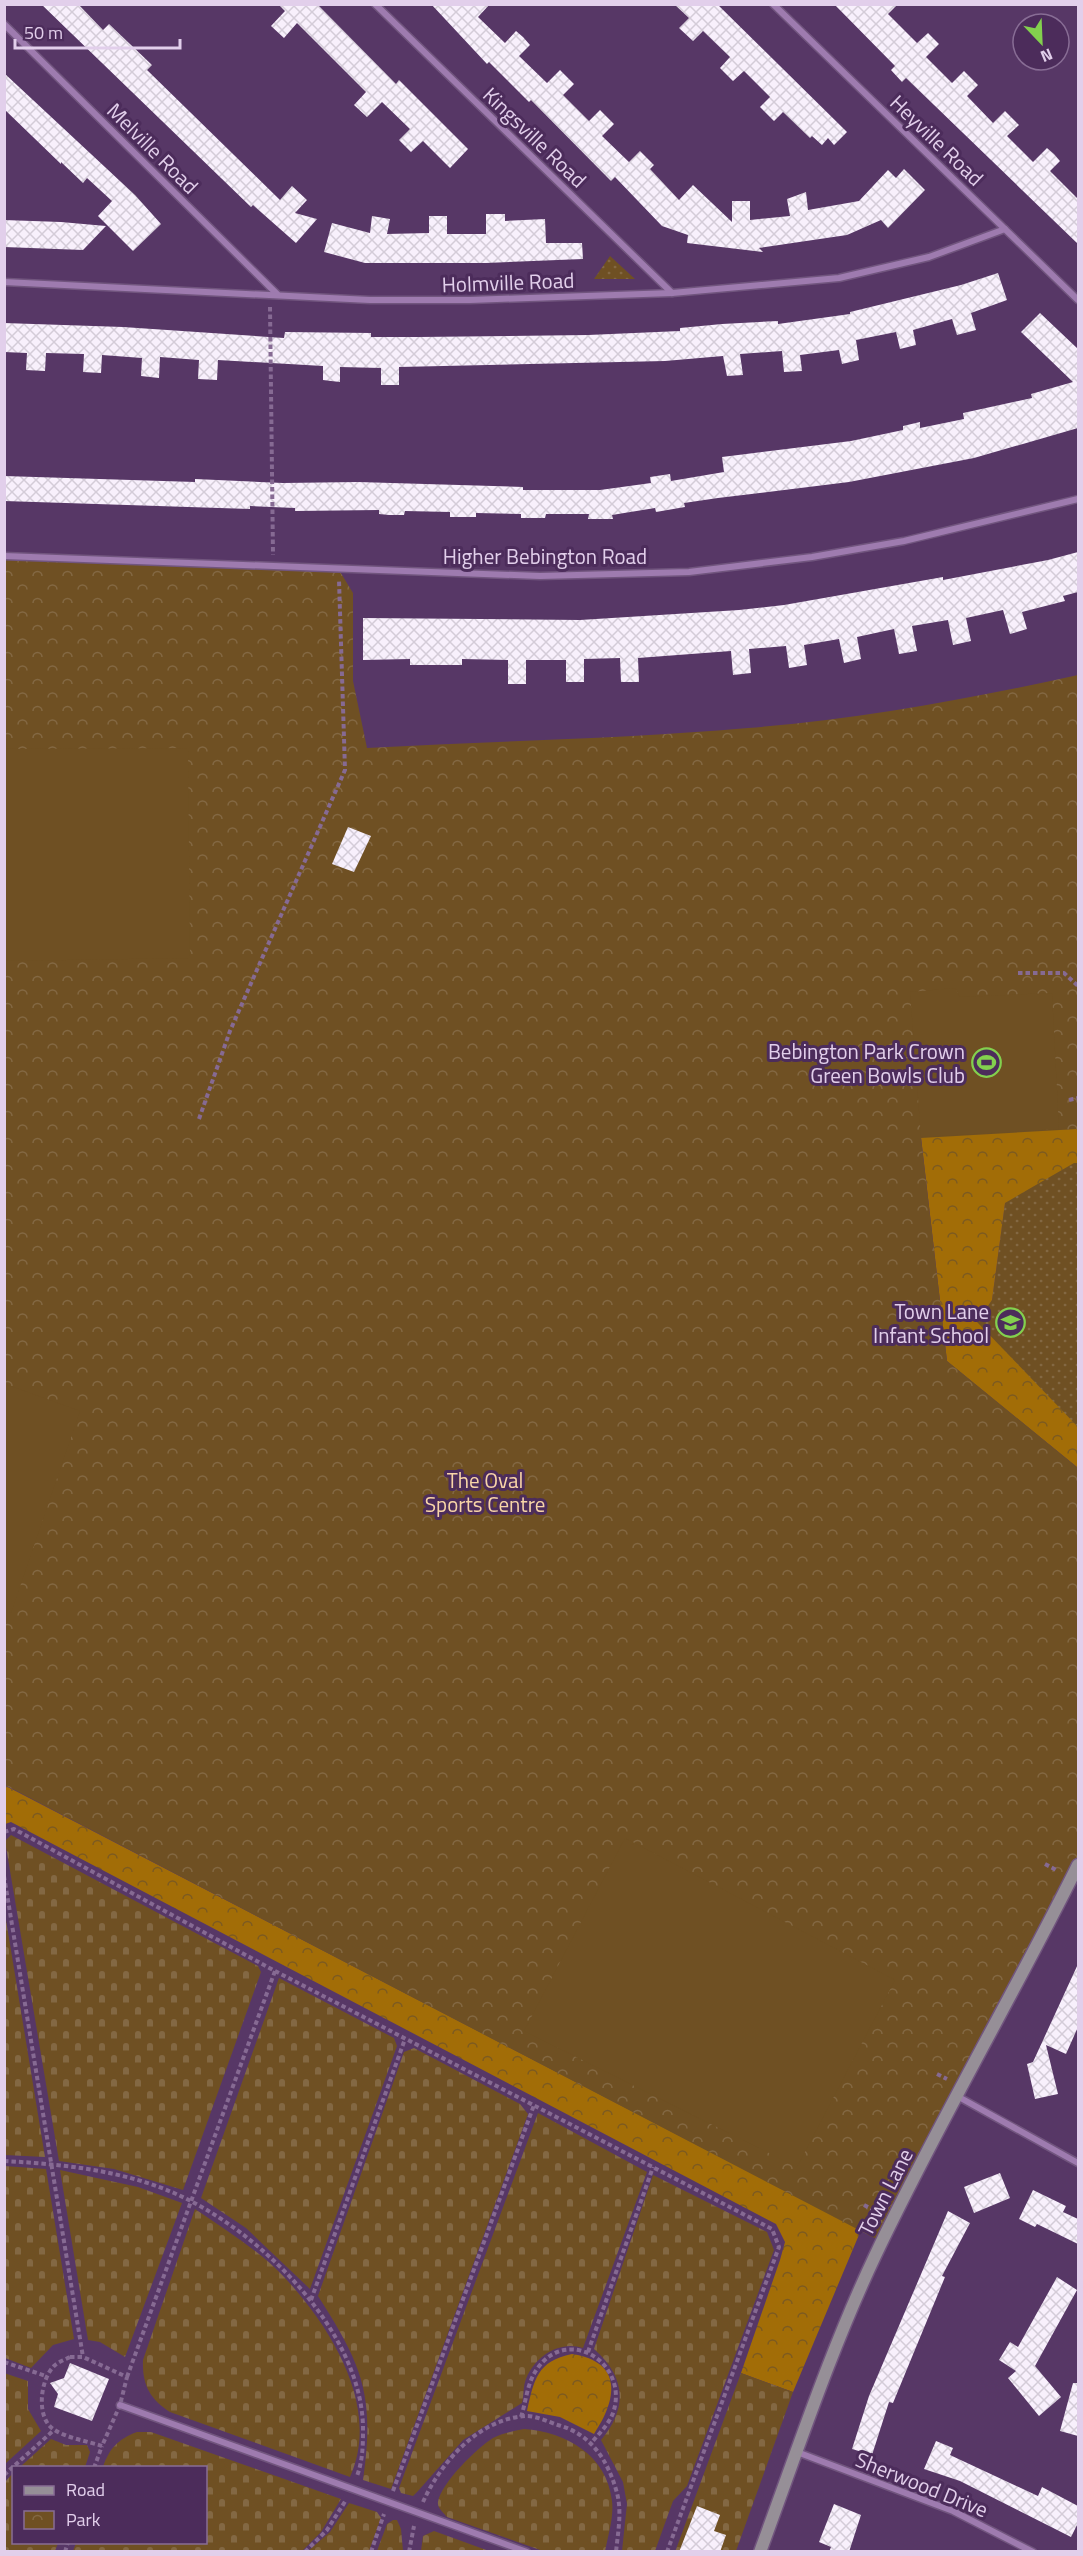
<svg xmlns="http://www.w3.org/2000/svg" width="1083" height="2556" font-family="'Titillium Web',sans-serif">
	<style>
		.grass { fill: url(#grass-dots) }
		.forest { fill: url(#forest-crowns) }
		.cemetery { fill: url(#cemetery-stones) }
		.park { fill: url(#park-crowns) }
		.garden { fill: #6f5023 }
		.building { fill: url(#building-cross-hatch) }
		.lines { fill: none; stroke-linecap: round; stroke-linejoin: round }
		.street-casing { stroke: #71557e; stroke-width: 9 }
		.secondary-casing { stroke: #71557e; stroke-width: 15 }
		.path { stroke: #866a93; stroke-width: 4; stroke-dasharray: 4.5 3; stroke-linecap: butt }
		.street { stroke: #9e7baf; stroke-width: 6 }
		.secondary { stroke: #968f97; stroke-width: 12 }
		.labels { text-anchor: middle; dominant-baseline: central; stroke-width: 6; stroke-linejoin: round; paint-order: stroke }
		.street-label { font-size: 21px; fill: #e2cfeb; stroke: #4c2c5b }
		.poi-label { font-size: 21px; fill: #e2cfeb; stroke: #4c2c5b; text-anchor: end }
		.park-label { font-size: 21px; fill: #f8d5a7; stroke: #4c2c5b }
	</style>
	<defs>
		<pattern id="grass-dots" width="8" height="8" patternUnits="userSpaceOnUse" patternTransform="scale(1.5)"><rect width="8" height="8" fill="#6f5023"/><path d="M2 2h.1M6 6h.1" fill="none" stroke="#836843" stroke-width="1.8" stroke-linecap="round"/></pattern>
		<pattern id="forest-crowns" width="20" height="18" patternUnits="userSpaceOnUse" patternTransform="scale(1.5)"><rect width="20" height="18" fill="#a26d07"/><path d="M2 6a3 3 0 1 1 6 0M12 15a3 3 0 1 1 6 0" fill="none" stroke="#7c5a20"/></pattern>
		<pattern id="cemetery-stones" width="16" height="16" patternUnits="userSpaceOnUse" patternTransform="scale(1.5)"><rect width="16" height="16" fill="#6f5023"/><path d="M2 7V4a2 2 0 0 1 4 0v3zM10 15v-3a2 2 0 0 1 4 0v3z" fill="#836843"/></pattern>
		<pattern id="park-crowns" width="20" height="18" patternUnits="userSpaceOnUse" patternTransform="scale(1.5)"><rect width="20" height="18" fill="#6f5023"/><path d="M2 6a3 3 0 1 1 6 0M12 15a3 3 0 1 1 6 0" fill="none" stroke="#836843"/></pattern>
		<pattern id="building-cross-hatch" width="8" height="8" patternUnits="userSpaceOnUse" patternTransform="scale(1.5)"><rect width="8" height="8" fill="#f8f0fc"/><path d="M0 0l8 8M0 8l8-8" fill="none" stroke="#d4ccd8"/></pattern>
	</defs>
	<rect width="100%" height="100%" fill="#573766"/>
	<!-- grass -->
	<g class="grass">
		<polygon points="610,256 635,279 594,279"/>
		<polygon points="1078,1129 1078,1465 1077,1467 947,1361 992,1300 1005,1203"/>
	</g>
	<!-- forest -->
	<g class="forest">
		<polygon points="1059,1129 1078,1129 1078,1163 1074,1163 1005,1203 992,1300 977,1322 1078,1427 1077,1467 947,1361 921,1137"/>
		<polygon points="4,1785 861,2230 793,2392 741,2373 780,2260 785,2242 776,2224 11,1822 5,1824"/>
		<path d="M 572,2354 C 624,2362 617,2400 594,2434 L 560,2417 L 527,2411 C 534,2380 537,2361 572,2354 Z"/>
	</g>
	<!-- cemetery -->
	<g class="cemetery">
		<polygon points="11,1835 258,1966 261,1972 183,2190 114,2169 59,2161 5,1841"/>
		<polygon points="5,1914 45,2157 5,2155"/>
		<polygon points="279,1978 394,2038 397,2046 310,2289 246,2228 201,2198"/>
		<path d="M 414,2048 L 520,2104 L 528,2114 L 391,2489 L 363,2480 C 375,2396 363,2366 318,2296 L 404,2052 Z"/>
		<path d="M 538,2113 L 647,2172 L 583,2348 C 560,2340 535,2356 526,2379 C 523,2386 524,2395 522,2403 L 463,2440 L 418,2491 L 413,2496 L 401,2493 L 399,2488 Z"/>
		<polygon points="4,2166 46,2169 74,2339 53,2345 31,2368 5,2358"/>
		<polygon points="60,2170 138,2187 182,2203 125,2357 100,2342 88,2340"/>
		<path d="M 653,2175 L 767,2232 L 774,2250 L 687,2486 L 673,2501 L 655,2551 L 622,2551 L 627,2504 L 623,2482 L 601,2440 C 628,2408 626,2377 594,2349 Z"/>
		<path d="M 195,2209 C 226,2230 260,2251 286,2279 C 332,2329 381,2408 350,2477 L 170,2412 C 150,2399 142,2385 143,2360 Z"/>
		<polygon points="4,2373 28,2381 28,2409 41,2431 5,2464"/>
		<polygon points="741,2373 793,2392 736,2551 675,2552"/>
		<path d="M 524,2429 C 566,2432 607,2455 612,2501 C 614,2517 608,2536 605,2551 L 543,2551 L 447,2517 C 444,2513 437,2508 438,2502 C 441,2483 477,2448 493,2438 C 502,2433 514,2431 524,2429 Z"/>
		<path d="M 137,2432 L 151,2432 L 341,2499 L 321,2532 L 302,2551 L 73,2551 L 76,2543 L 206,2542 L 206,2468 L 103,2467 C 109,2449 118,2439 137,2432 Z"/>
		<polygon points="51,2439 66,2445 87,2445 90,2452 85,2467 20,2467"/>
		<polygon points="13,2473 14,2542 58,2543 55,2551 5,2551 5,2482"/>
		<polygon points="349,2503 377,2512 381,2518 369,2551 308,2551 330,2532"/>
		<polygon points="393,2520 397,2520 401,2529 403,2551 377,2551 387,2524"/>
		<polygon points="434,2531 489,2551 421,2551 423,2536"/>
	</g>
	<!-- park -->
	<path class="park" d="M 5,556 L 339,570 L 353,593 L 353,681 L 367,748 C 494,741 621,739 748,728 C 859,719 969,699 1078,675 L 1078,1129 L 921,1138 L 947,1361 L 1078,1468 L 1078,1865 L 882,2242 L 5,1785 Z"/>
	<!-- garden -->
	<g class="garden">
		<polygon points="188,748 190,958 5,961 5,749"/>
		<polygon points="955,988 960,997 1052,993 1059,1129 921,1137 910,992"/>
		<polygon points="5,1384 80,1411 11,1613 4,1611"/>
		<polygon points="625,1838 895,1980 797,2167 524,2031"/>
	</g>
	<!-- building -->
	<g class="building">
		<polygon points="41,4 78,4 103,30 109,24 152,65 147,70 280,200 292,186 307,200 295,213 317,219 296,243 253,205 251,207"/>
		<polygon points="278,4 317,4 396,84 399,80 468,149 450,168 423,141 411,152 399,140 410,129 382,102 367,117 354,105 366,92 297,23 284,38 271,26 285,11"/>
		<polygon points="431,4 490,4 478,17 505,43 516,31 523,37 530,45 519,56 547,83 560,70 574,84 563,95 589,121 600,110 614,124 602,136 629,162 640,151 654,165 650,169 679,200 693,185 732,222 732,201 750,201 750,220 790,216 787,199 806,192 808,210 859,201 888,170 896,178 904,169 925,190 888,228 881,220 847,235 759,248 763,252 687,243 688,235 662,226 615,177 611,181 531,100 529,102 489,62 487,64"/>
		<polygon points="674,4 717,4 847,132 834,145 828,138 822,145 812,136 810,138 783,112 774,121 760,107 770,97 744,71 733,81 720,68 730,57 703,31 693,41 679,28 689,18"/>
		<polygon points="834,4 898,4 888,14 917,43 928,33 939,44 926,57 952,83 964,71 978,85 967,96 993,123 1005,111 1019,125 1007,136 1033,162 1047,148 1054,154 1060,161 1050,171 1078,199 1078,244 906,78 902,82 891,70 895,66"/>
		<polygon points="4,73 135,195 161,224 133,251 98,216 112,201 87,178 83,183 61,162 61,164 4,109"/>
		<polygon points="486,214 505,214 505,221 545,219 546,243 582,243 583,259 486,263 365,263 324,252 332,223 370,233 372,216 390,219 387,234 429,233 429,216 447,216 447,234 486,234"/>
		<polygon points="4,220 61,222 106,226 83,250 4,247"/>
		<polygon points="998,273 1007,300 971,313 976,330 957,335 952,319 913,330 916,345 900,349 896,332 856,340 859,360 842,364 839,350 800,355 802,371 784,372 782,351 740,354 743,375 727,376 723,356 665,361 399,367 399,385 381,385 381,368 340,367 340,382 331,381 323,380 323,366 218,360 217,380 198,379 199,360 160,357 159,378 141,376 142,358 102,355 101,373 83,372 84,354 46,353 45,371 26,370 27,353 4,352 4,323 123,327 284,338 285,332 371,333 371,337 419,337 588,335 680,331 680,328 722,324 778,321 778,324 850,314 850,312 961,285"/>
		<polygon points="1040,313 1078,349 1078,428 974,458 849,482 718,498 684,503 685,507 656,512 655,508 612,515 613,519 588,519 589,514 546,514 545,518 521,518 521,514 476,513 476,517 450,517 450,512 405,511 404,515 389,515 379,514 379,510 295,511 295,508 250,506 250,509 4,501 4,476 195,482 195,479 283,483 358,482 523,487 523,490 600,490 651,483 650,477 670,474 671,481 724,472 722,457 851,441 903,430 903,426 920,422 920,428 964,419 963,413 1032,398 1031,394 1073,382 1021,332"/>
		<polygon points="1078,552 1078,592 1063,596 1065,601 1022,612 1027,629 1010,634 1003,610 966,618 971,641 953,645 948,620 912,626 917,651 899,654 894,629 857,637 861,659 844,663 839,639 804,645 807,665 789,668 786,646 749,649 751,673 733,675 731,651 638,658 639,682 621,682 620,658 584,659 584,682 566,682 566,660 526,660 526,684 508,684 508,660 462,659 462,665 410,665 410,659 363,660 363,618 580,620 739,610 784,605 943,577 943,580 1048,560"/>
		<polygon points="348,827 371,836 354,872 332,864"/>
		<polygon points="1078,1964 1078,2027 1066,2054 1046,2045 1058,2094 1035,2099 1027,2064 1033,2062"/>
		<polygon points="1000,2173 1010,2198 974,2213 964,2187"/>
		<polygon points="1033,2190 1066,2206 1063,2212 1078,2219 1078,2244 1037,2224 1035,2227 1019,2219"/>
		<polygon points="948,2211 970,2223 942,2276 945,2277 893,2403 889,2402 872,2455 852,2449 869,2396"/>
		<polygon points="1057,2277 1077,2290 1035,2366 1061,2397 1039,2416 1008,2378 1016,2371 999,2360 1010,2342 1018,2347"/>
		<polygon points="70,2363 109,2379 92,2421 54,2407 58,2394 50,2383 64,2378"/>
		<polygon points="1073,2383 1078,2383 1078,2436 1060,2431"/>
		<polygon points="936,2441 953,2448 950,2455 1038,2496 1042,2487 1078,2506 1078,2523 1071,2537 960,2481 924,2469"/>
		<polygon points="834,2504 861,2515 849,2552 829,2552 831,2547 819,2542"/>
		<polygon points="697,2506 720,2515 714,2531 726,2535 720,2552 679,2552"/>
	</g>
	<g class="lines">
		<defs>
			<g id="street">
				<polyline points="375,4 672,293"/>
				<polyline points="773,4 1078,300"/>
				<polyline points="4,24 277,294"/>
				<polyline points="4,282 370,300 470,300 672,293 839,278 929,257 1005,229"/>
				<polyline points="4,556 540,576 689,572 812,557 904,541 1078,499"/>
				<polyline points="957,2096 1078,2163"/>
				<polyline points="120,2405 527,2552"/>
				<polyline points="797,2452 953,2511 1033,2552"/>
			</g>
			<path id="secondary" d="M 760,2552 C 797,2452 830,2351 875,2256 C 938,2123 1013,1996 1078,1865"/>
		</defs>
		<!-- street casing -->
		<use href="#street" class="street-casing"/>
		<!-- secondary casing -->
		<use href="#secondary" class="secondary-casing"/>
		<!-- path -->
		<g class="path">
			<polyline points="270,307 273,555"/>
			<polyline points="1018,973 1064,973 1078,986"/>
			<polyline points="1069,1100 1078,1098"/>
			<polyline points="199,1119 230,1031 345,770 339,580"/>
			<polyline points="4,1832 14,1829 275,1971 772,2229 779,2247 667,2552"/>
			<polyline points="1045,1864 1058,1871"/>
			<polyline points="4,1876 83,2357"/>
			<polyline points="937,2074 947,2079"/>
			<path d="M 4,2161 C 61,2164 121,2170 174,2193 C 259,2230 361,2330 363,2427 C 363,2444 363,2460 357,2476"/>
			<polyline points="864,2205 879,2213"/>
			<polyline points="311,2300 405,2039"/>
			<polyline points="588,2352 653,2167"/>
			<path d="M 70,2357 L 83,2357 L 127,2377 L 120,2405 L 102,2446 C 87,2441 66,2438 53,2429 C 36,2417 40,2380 54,2366 C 58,2362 64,2360 70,2357 Z"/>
			<polyline points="4,2362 46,2376"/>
			<polyline points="127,2377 275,1971"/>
			<path d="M 521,2417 C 526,2402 527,2383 537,2369 C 568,2324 630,2364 613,2413 C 609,2424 599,2434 591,2443"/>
			<polyline points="94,2468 102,2446"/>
			<polyline points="4,2475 54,2430"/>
			<polyline points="393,2491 534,2105"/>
			<path d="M 423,2502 C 441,2462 479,2418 527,2416 C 536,2416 549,2422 558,2425 C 591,2434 608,2460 617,2493 C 622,2512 618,2532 616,2552"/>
			<polyline points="65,2552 68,2542"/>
			<polyline points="305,2552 327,2530 346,2500"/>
			<polyline points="371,2552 384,2514"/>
			<polyline points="409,2552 414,2526"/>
		</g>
		<!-- street -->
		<use href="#street" class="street"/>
		<!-- secondary -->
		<use href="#secondary" class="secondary"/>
	</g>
	<!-- icons -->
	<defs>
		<symbol id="stadium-ring" viewBox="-11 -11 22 22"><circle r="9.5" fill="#4c2c5b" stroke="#83d04e" stroke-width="1.5"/><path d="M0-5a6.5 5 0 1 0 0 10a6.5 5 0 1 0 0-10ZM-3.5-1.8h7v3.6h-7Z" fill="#83d04e"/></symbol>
		<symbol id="school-ring" viewBox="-11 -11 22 22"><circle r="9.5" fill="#4c2c5b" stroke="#83d04e" stroke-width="1.5"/><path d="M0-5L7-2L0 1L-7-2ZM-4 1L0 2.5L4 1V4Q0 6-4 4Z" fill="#83d04e"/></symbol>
	</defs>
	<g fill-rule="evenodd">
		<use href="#stadium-ring" x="970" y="1046" width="33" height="33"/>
		<use href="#school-ring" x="994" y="1306" width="33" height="33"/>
	</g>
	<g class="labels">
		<!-- street labels -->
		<g class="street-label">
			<text transform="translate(535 137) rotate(44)">Kingsville Road</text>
			<text transform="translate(937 140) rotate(44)">Heyville Road</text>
			<text transform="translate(153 148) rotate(45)">Melville Road</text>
			<text transform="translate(508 282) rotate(-2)">Holmville Road</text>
			<text x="545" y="556">Higher Bebington Road</text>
			<text transform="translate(885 2192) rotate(-63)">Town Lane</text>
			<text transform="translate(922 2484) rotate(22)">Sherwood Drive</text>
		</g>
		<!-- poi labels -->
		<g class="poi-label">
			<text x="965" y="1051">Bebington Park Crown<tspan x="965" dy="24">Green Bowls Club</tspan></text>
			<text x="989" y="1311">Town Lane<tspan x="989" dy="24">Infant School</tspan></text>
		</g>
		<!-- park labels -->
		<g class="park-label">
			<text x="485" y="1480">The Oval<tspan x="485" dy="24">Sports Centre</tspan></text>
		</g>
	</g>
	<!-- border -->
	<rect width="1083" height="2556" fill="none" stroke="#e2cfeb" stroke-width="12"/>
	<!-- legend -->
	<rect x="12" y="2466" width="195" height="78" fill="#4c2c5b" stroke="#886d95" stroke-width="1.5"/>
	<rect x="24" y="2486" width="30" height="9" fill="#968f97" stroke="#886d95" stroke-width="1.5"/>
	<text x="66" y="2496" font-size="18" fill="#e2cfeb">Road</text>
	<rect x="24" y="2511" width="30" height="18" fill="url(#park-crowns)" stroke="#886d95" stroke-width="1.5"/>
	<text x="66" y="2526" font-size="18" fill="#e2cfeb">Park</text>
	<!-- north arrow -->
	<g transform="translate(1041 42) rotate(157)"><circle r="28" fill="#4c2c5b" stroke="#886d95" stroke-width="1.5"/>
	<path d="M0-4.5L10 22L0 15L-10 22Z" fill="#83d04e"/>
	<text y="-9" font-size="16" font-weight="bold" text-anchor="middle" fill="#e2cfeb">N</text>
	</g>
	<!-- scale -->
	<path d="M15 39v9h165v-9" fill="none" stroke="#e2cfeb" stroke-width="3"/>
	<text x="24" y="39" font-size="18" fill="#e2cfeb" stroke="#4c2c5b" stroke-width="4.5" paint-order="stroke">50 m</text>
</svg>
